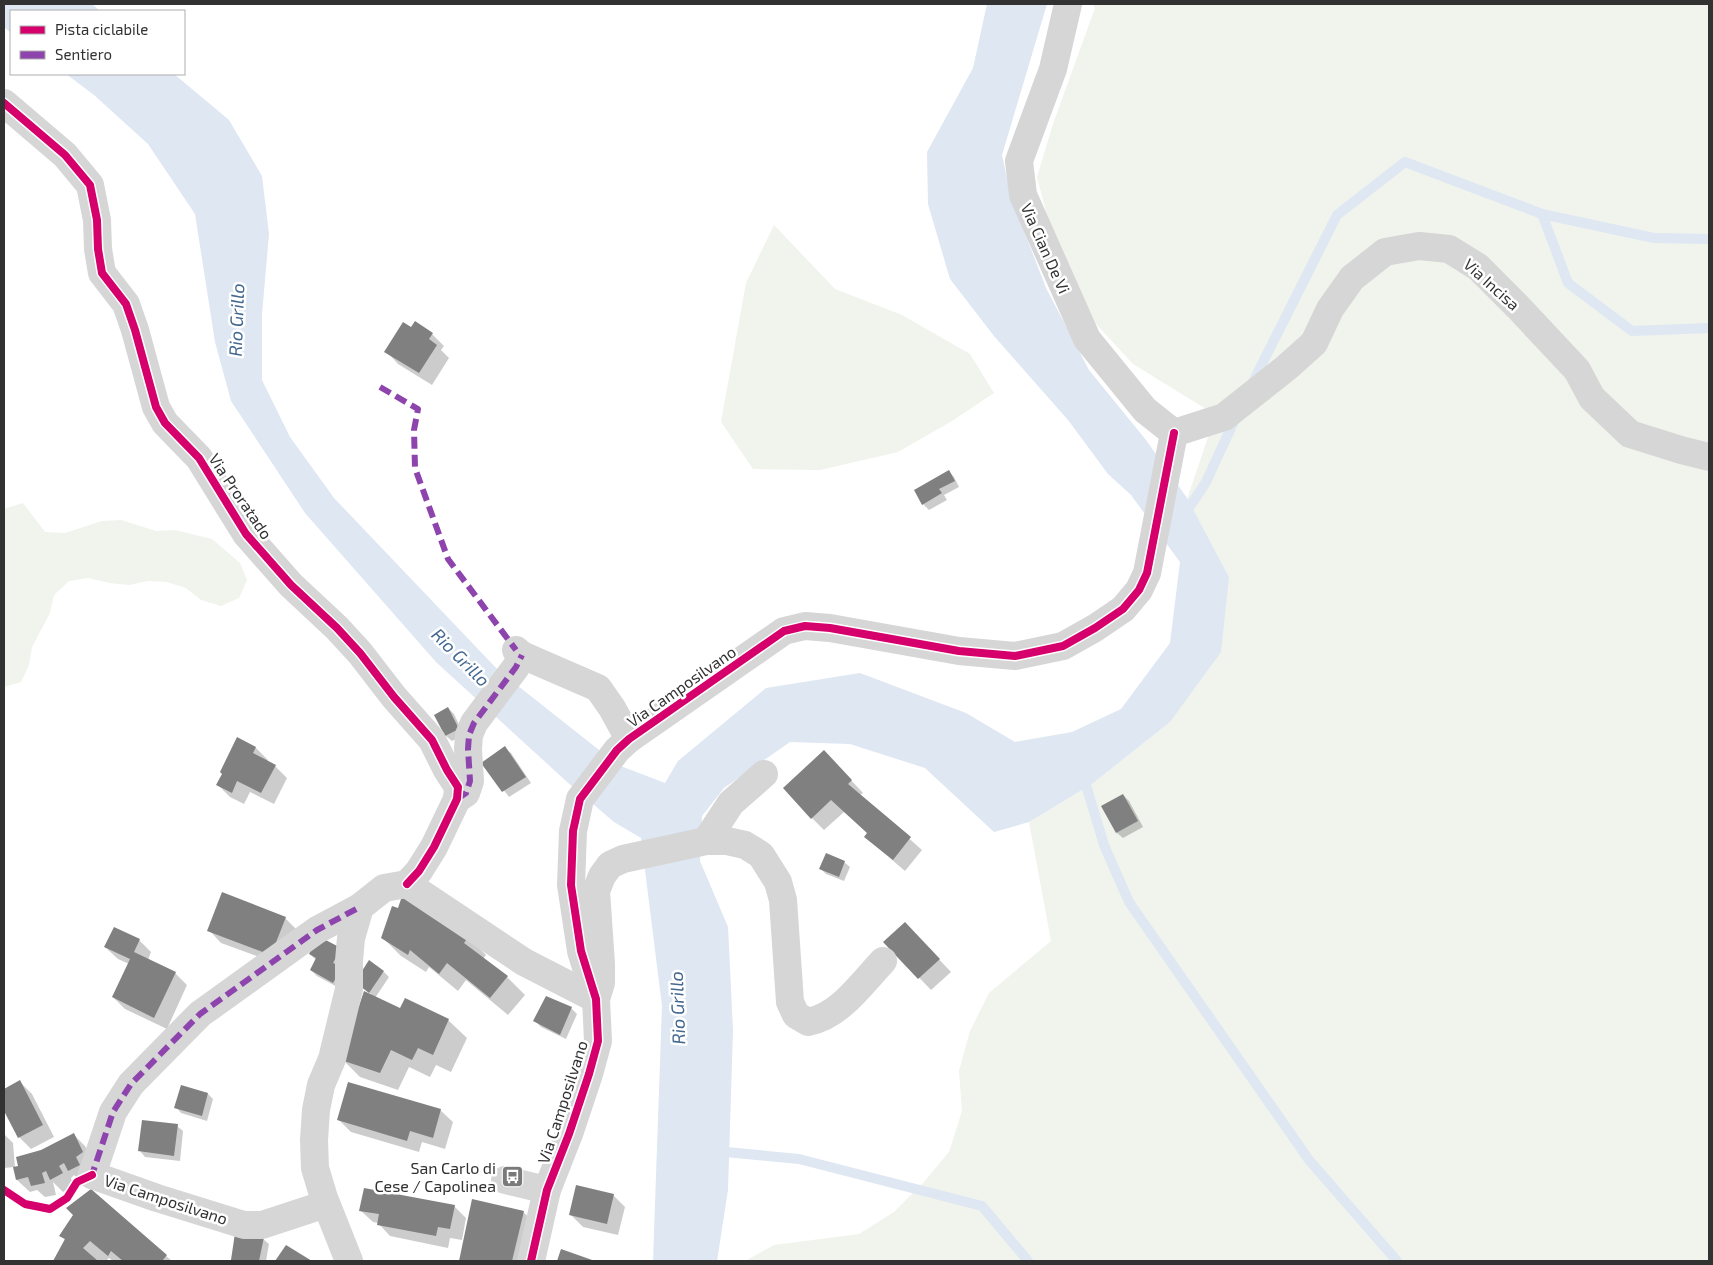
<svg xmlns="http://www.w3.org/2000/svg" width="1713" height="1265" font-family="'Exo 2',sans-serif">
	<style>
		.green { fill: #f0f4ed }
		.water { fill: #dee7f2 }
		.shadow { fill: #0003 }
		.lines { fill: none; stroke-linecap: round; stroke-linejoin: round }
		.stream { stroke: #dee7f2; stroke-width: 10 }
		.building { fill: #808080 }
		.pedestrian { stroke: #d6d6d6; stroke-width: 28 }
		.minor { stroke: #d6d6d6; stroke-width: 28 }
		.tertiary { stroke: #d6d6d6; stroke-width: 28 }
		.quiet { stroke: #8e44ad; stroke-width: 6; stroke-dasharray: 12 6; stroke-linecap: butt }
		.cycleway-casing { stroke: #fff; stroke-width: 11 }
		.cycleway { stroke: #d6006c; stroke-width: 8 }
		.labels { text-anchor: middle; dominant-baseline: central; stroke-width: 5; stroke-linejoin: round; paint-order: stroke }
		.street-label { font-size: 16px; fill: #323232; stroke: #fff }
		.poi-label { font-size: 16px; fill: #323232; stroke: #fff; text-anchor: end }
		.water-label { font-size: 18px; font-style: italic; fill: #446890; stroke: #fff }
	</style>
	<rect width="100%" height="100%" fill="#fff"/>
	<!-- green -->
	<g class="green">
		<polygon points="1093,4 1709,4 1709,1261 745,1261 774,1245 859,1234 894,1212 923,1183 949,1152 962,1111 959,1071 970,1031 989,993 1051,941 1029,822 1092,784 1170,722 1229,577 1187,499 1218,408 1206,409 1133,364 1096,324 1056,249 1037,177 1053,124 1095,8"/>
		<polygon points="774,225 835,289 902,315 970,354 994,393 952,421 898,452 820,470 753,469 721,422 746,283"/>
		<polygon points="23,503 45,532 65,533 102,521 121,520 156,531 175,530 212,539 240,563 247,580 239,598 221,606 201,600 186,588 167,582 148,581 129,585 109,583 88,578 69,581 54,595 50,613 32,647 29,665 21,682 4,687 4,509"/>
	</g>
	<!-- water -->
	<g class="water">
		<polygon points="4,4 92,4 100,11 11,11 11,33 4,27"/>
		<polygon points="987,4 1047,4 1002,155 1011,197 1046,288 1089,370 1146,440 1187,498 1229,577 1221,652 1170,722 1092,784 1029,822 994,832 925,768 850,744 790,742 724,788 702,816 700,861 728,927 733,1030 728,1190 717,1261 653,1261 662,1006 641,838 614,822 566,781 436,662 305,513 231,401 215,342 195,214 148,144 94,95 66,74 174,74 229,120 262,176 269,234 262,314 262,380 290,437 334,498 498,670 618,765 665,783 678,761 766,688 860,673 966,713 1015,742 1072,732 1121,709 1170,643 1180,562 1131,495 1108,474 1068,420 994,336 950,279 928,204 927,152 973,68"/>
	</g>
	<!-- shadow -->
	<g class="shadow">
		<polygon points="412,329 432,334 444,346 441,350 449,358 432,385 398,364 386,351"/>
		<polygon points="949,471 954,477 959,487 944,495 947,500 929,510 923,504"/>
		<polygon points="448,708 454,714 464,735 452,741 446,736 435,715"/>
		<polygon points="238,739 256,748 268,760 267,762 275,766 287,778 274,804 250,792 244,804 230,797 218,785"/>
		<polygon points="505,748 511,753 531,783 509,797 483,763"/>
		<polygon points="836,764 863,793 860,795 922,850 905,871 878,848 866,836 869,833 844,812 824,830 812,818"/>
		<polygon points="1123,795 1129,801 1143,827 1123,838 1117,833 1102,807"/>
		<polygon points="844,862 850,867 844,881 826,874 821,869"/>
		<polygon points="285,918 297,930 284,966 221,943 209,930"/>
		<polygon points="917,936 951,972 931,990 885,942"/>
		<polygon points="468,937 486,955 483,959 507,977 525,995 508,1015 466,980 458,991 429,967 426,972 401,956 383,938"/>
		<polygon points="139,940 151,952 148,960 175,973 187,985 167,1029 125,1009 113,997 129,964 118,959 105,947"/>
		<polygon points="340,949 339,988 317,976 311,970 316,960 310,954"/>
		<polygon points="384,972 389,977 375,998 401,1010 448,1020 467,1038 451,1072 436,1065 430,1077 409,1067 398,1090 360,1077 342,1059 372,995 362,987"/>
		<polygon points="571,1008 577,1014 566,1039 541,1027 535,1021"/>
		<polygon points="20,1082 32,1094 54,1137 31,1149 19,1137 4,1108 4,1090"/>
		<polygon points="208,1094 213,1099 207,1121 181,1113 176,1107"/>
		<polygon points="440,1110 453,1122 445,1149 422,1142 419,1152 351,1132 339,1120"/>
		<polygon points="177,1126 183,1131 180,1161 145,1157 140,1151"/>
		<polygon points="4,1134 13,1143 15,1168 73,1134 85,1146 94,1164 81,1182 74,1175 71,1178 74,1186 63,1192 53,1182 56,1195 45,1197 37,1190 30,1192 17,1180 14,1167 4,1168"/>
		<polygon points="91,1191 166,1256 172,1261 113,1261 109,1258 106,1261 55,1261 66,1241 61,1236"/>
		<polygon points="613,1195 625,1207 618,1235 583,1227 571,1215"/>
		<polygon points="473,1201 523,1212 536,1224 527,1261 460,1261"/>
		<polygon points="454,1206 466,1218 462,1240 450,1238 448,1248 390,1236 378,1223 373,1222 360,1210"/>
		<polygon points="263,1239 269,1244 266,1261 232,1260"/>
	</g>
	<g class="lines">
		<!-- stream -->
		<g class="stream">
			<polyline points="1542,214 1568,283 1632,331 1709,328"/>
			<polyline points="1252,384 1337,215 1405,162 1542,214 1654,238 1709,239"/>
			<polyline points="1183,517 1206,482 1236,417"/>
			<polyline points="1083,775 1104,845 1129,902 1309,1160 1397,1261"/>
			<polyline points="716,1151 799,1159 982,1206 1028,1261"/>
		</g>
	</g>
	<!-- building -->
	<g class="building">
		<polygon points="415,321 433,333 429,339 437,345 419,373 384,352 403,322 411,327"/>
		<polygon points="949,470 955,481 939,489 942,493 922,505 914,490"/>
		<polygon points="448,707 459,729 445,736 434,715"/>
		<polygon points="237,737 256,747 253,753 276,765 261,793 237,781 232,793 216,785 222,774 220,772"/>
		<polygon points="505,746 526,777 502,792 481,763"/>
		<polygon points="824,750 852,780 848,784 911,837 893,860 864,837 867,833 831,800 811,819 783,788"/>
		<polygon points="1123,794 1138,821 1116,833 1101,806"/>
		<polygon points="826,853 845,861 839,877 819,869"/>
		<polygon points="222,892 286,917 271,955 207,931"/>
		<polygon points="402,896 469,936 464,943 508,976 490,998 447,963 439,974 410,950 408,955 381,938 392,906 398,908"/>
		<polygon points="905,922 940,959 918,979 883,942"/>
		<polygon points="114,927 140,939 134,952 176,972 154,1018 112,997 130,959 104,947"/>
		<polygon points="318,936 341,948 333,963 342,967 333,983 310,970 316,958 309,954"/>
		<polygon points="369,960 384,971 369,993 355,982"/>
		<polygon points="364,991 400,1008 405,998 449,1019 433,1055 418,1048 412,1060 391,1050 380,1073 341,1060"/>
		<polygon points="546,996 572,1007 560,1035 533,1021"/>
		<polygon points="20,1080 43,1125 18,1138 4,1111 4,1089"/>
		<polygon points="348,1082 441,1109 433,1138 410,1131 407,1141 337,1120"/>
		<polygon points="181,1085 208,1093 202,1116 174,1108"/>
		<polygon points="142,1120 178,1124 174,1156 138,1151"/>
		<polygon points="74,1133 83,1152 76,1157 80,1165 68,1171 64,1163 59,1166 63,1173 50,1180 46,1171 42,1173 45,1183 31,1186 28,1177 16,1180 13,1167 18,1166 16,1157 41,1150"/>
		<polygon points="576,1185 614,1194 607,1224 569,1215"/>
		<polygon points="364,1188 455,1205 450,1229 438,1227 436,1236 377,1225 379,1214 359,1211"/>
		<polygon points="91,1189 167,1255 162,1261 123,1261 111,1251 108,1256 90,1241 83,1248 98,1261 53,1261 65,1239 59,1236 73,1215 66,1208"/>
		<polygon points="472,1199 524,1211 512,1261 459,1261"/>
		<polygon points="235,1233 264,1237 259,1261 231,1260"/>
		<polygon points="286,1245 312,1261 275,1261"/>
		<polygon points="561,1249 595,1261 557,1261"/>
	</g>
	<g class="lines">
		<!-- pedestrian -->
		<g class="pedestrian">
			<polyline points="457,799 466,793 470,781 468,749 469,735 474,723 516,667 522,655"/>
			<polyline points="92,1175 113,1112 131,1084 200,1014 317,930 360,907"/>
		</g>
		<!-- minor -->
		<g class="minor">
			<polyline points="4,103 65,155 90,185 97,220 98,249 102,273 126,304 135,330 156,407 165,423 199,458 246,534 291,585 337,628 360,653 394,697 432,740 447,770 458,787 457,799 434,847 419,871 407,884"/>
			<polyline points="1174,433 1224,417 1286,368 1314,343 1330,309 1352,278 1385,252 1419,246 1449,249 1478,267 1518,307 1577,370 1592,398 1630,434 1681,450 1709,457"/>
			<polyline points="516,650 522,655 598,688 612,708 629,739"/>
			<polyline points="706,841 731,803 764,774"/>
			<polyline points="92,1175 157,1198 244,1225 262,1225 326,1204"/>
			<polyline points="505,1180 547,1190"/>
			<path d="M 349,1261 L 324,1198 L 315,1168 L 314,1140 L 316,1110 L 321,1085 L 332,1059 L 349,989 L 349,961 L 351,938 L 360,907 L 384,888 L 407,884 L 524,962 L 596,999 L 601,983 L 601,964 L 596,891 L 602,876 L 610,865 L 623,859 L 706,841 L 727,841 L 745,845 L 761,855 L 778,882 L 783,900 L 790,1002 L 796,1015 L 808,1022 C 840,1016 862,983 883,961"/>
		</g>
		<!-- tertiary -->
		<polyline class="tertiary" points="531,1261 547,1190 569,1134 589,1074 598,1041 596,999 581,951 571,885 573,831 580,799 617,750 629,739 784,631 805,626 830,628 959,651 1015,656 1063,646 1095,628 1123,609 1139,590 1147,573 1174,433 1145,410 1087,339 1023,195 1019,161 1053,69 1068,4"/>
		<!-- quiet -->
		<g class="quiet">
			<polyline points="380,387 418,409 414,430 415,468 448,559 516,650"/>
			<polyline points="457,799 466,793 470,781 468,749 469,735 474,723 516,667 522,655"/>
			<polyline points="89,1177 92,1175 113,1112 131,1084 200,1014 317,930 360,907"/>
		</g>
		<defs>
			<g id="cycleway">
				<polyline points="4,103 65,155 90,185 97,220 98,249 102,273 126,304 135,330 156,407 165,423 199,458 246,534 291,585 337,628 360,653 394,697 432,740 447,770 458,787 457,799 434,847 419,871 407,884"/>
				<polyline points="4,1190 25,1204 50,1209 67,1198 77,1182 92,1175"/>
				<polyline points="531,1261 547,1190 569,1134 589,1074 598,1041 596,999 581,951 571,885 573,831 580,799 617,750 629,739 784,631 805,626 830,628 959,651 1015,656 1063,646 1095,628 1123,609 1139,590 1147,573 1174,433"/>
			</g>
		</defs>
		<!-- cycleway casing -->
		<use href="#cycleway" class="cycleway-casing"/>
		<!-- cycleway -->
		<use href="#cycleway" class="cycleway"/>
	</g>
	<!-- icons -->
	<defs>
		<symbol id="bus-square" viewBox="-11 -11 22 22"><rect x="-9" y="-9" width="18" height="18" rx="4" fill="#7a7a7a" stroke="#fff"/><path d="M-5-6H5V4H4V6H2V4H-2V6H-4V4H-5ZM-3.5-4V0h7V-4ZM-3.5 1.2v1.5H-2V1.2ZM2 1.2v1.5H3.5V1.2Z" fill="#fff"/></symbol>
	</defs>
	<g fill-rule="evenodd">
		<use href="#bus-square" x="500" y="1164" width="25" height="25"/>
	</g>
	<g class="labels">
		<!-- street labels -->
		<g class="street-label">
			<text transform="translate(1046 248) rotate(66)">Via Cian De Vi</text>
			<text transform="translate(1492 284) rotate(42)">Via Incisa</text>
			<text transform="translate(241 496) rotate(56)">Via Proratado</text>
			<text transform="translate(681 686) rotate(-35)">Via Camposilvano</text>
			<text transform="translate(562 1102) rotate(-72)">Via Camposilvano</text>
			<text transform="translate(166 1199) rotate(18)">Via Camposilvano</text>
		</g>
		<!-- poi labels -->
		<g class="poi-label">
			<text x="496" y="1167">San Carlo di<tspan x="496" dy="18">Cese / Capolinea</tspan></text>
		</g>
		<!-- water labels -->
		<g class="water-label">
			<text transform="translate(236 320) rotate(-88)">Rio Grillo</text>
			<text transform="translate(461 657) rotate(45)">Rio Grillo</text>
			<text transform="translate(677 1008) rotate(-92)">Rio Grillo</text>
		</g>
	</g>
	<!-- border -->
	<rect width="1713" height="1265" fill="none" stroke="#323232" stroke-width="10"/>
	<!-- legend -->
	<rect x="10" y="10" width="175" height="65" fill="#ffffff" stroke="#adadad"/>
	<rect x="20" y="26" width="25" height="8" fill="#d6006c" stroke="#adadad"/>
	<text x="55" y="35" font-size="15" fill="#323232">Pista ciclabile</text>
	<rect x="20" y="51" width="25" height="8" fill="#8e44ad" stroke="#adadad"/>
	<text x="55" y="60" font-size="15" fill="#323232">Sentiero</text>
</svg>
